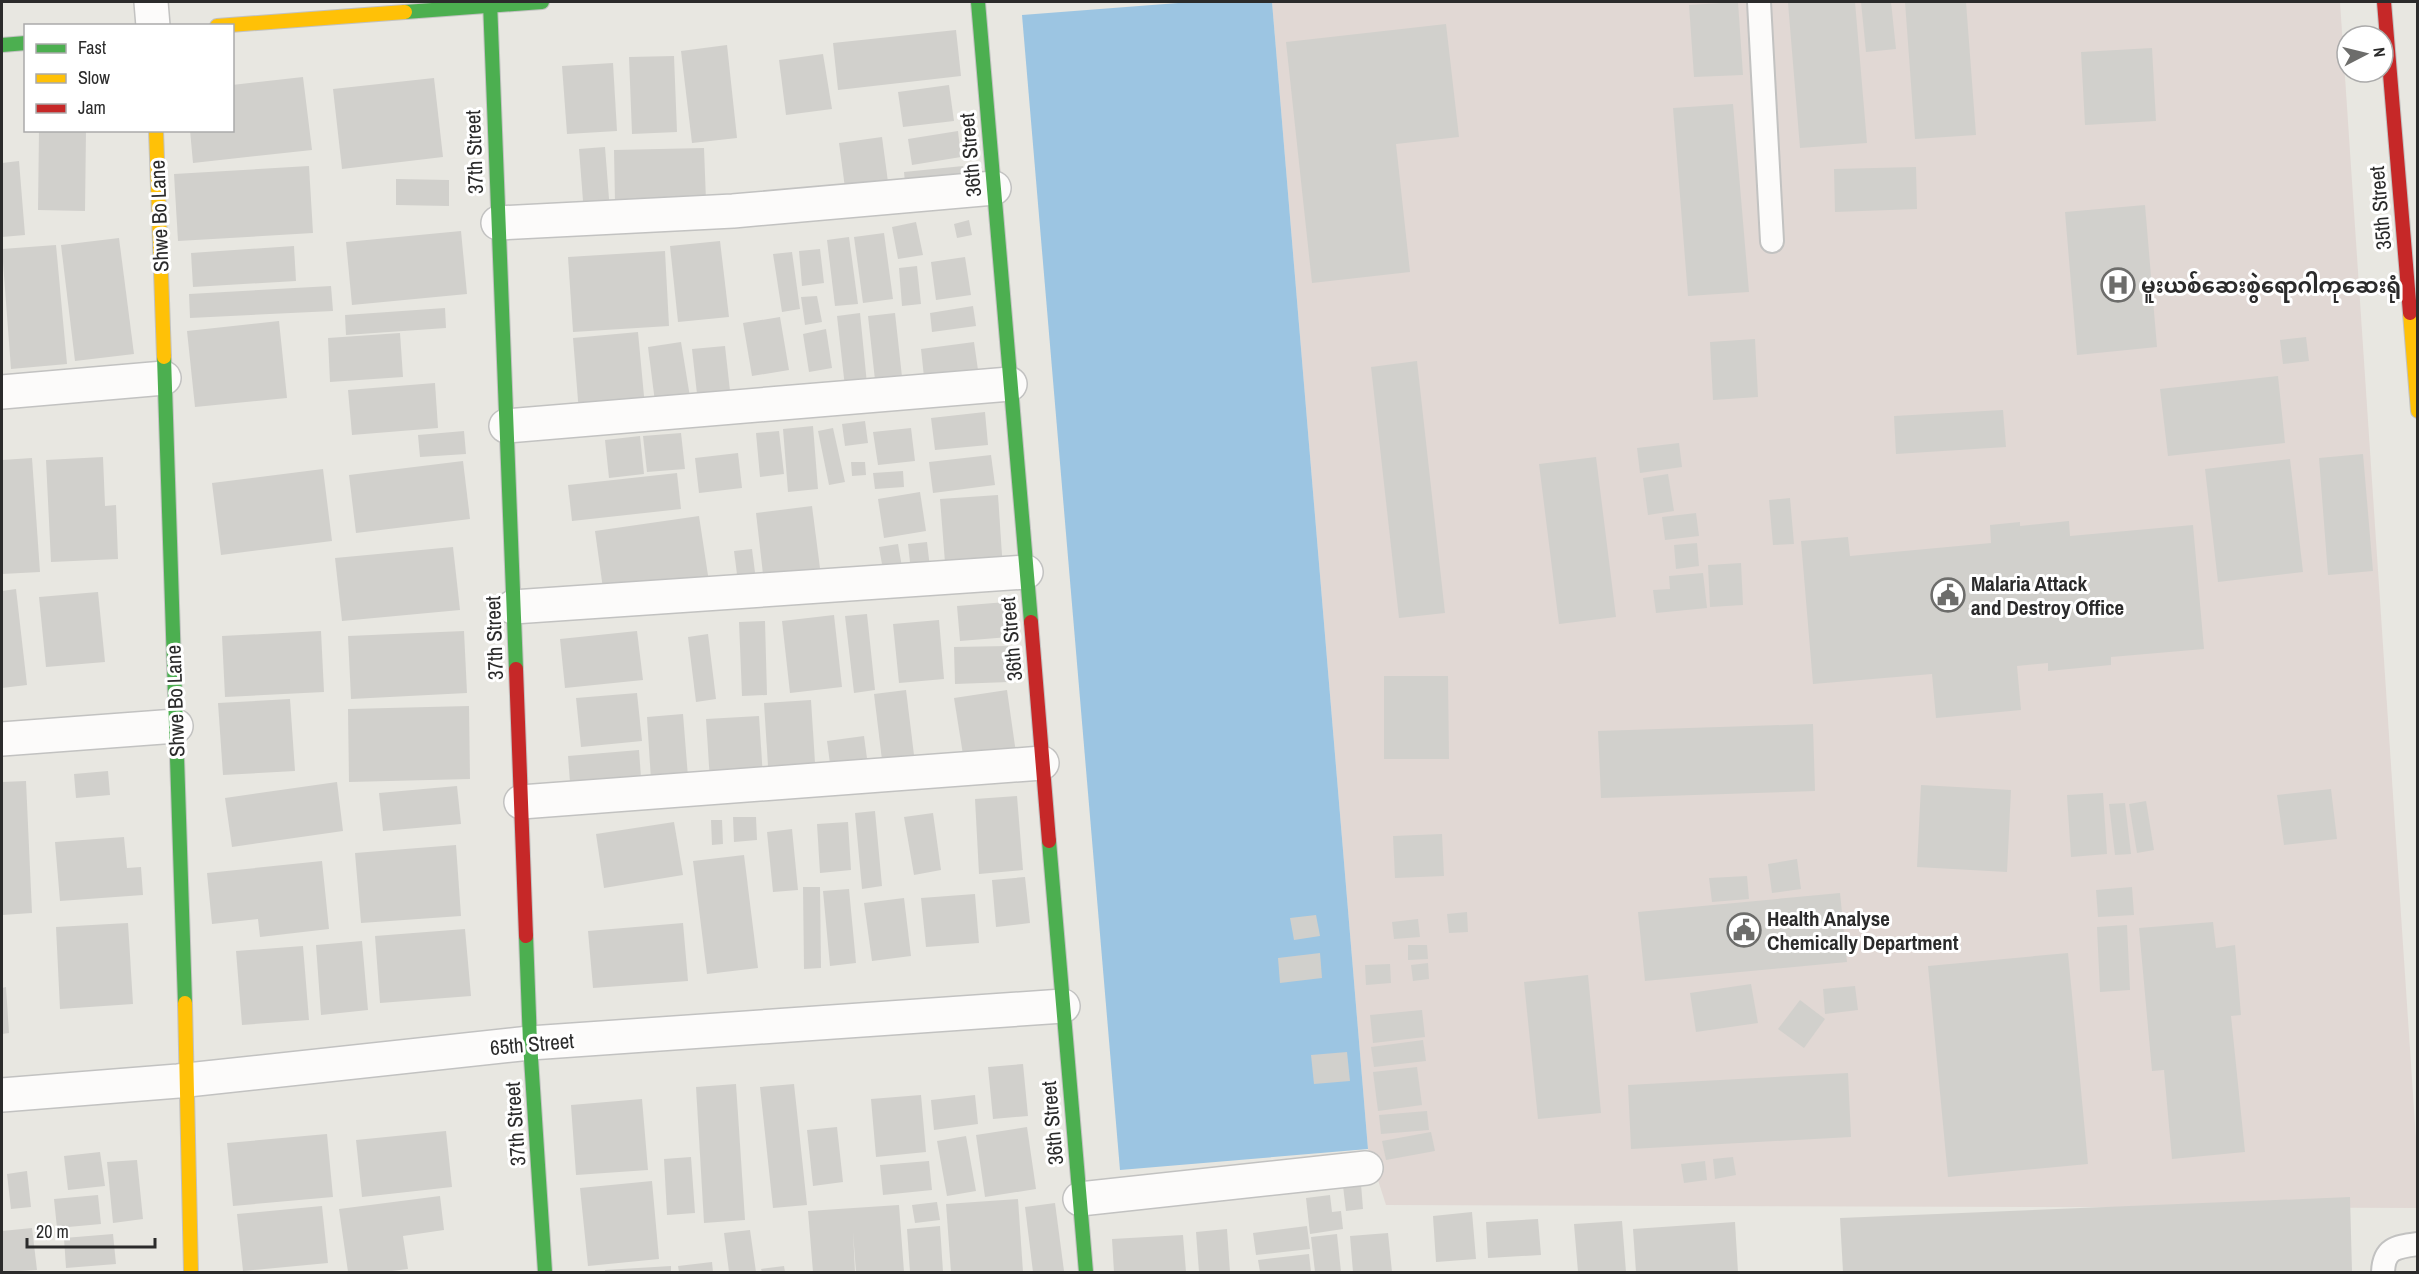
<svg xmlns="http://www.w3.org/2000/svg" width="2419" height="1274" font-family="'Archivo Narrow','Noto Sans Myanmar',sans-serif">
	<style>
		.medical { fill: #e1d8d4 }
		.water { fill: #9cc5e2 }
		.building { fill: #d1d0cc }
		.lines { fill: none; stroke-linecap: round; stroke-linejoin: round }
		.lane-casing { stroke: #c2c2c1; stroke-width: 26 }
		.street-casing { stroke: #c2c2c1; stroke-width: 36 }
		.fast-casing { stroke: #c2c2c1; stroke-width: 16 }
		.slow-casing { stroke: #c2c2c1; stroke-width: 16 }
		.jam-casing { stroke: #c2c2c1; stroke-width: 16 }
		.lane { stroke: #fcfbfa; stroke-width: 22 }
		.street { stroke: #fcfbfa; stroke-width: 33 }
		.fast { stroke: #4caf50; stroke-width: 14 }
		.slow { stroke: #ffc107; stroke-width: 14 }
		.jam { stroke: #c62828; stroke-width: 14 }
		.labels { text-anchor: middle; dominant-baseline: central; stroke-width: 6; stroke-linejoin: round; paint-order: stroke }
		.street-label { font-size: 21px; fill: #2b2b2b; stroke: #fff }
		.poi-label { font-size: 21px; font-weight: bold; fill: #2b2b2b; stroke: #fff; text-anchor: start }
	</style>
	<rect width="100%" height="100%" fill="#e8e7e1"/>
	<!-- medical -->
	<polygon class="medical" points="1272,2 2340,2 2417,1154 2417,1208 1386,1205 1368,1149"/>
	<!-- water -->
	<polygon class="water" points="1191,2 1272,2 1368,1149 1120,1170 1022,15"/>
	<!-- building -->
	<g class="building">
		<polygon points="1738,2 1743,75 1694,77 1689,5"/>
		<polygon points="1805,2 1855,2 1867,143 1800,148 1788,3"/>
		<polygon points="1861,2 1891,2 1896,49 1866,52"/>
		<polygon points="1905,2 1966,2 1976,135 1915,139"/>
		<polygon points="1446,24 1459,137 1396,144 1410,272 1312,283 1286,42"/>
		<polygon points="956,30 961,76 838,90 833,43"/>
		<polygon points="727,45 737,138 692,143 681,51"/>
		<polygon points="2152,48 2156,121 2085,125 2081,52"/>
		<polygon points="823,54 832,109 786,115 779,60"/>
		<polygon points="674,56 677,132 632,134 629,57"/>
		<polygon points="613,63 617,131 567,134 562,66"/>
		<polygon points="303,77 312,150 193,163 190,130 232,130 232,85"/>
		<polygon points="434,78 443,157 342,169 333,89"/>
		<polygon points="949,85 954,121 903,127 898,92"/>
		<polygon points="1733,104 1749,292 1688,296 1673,108"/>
		<polygon points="39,130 86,130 85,211 38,210"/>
		<polygon points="958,131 961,157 912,165 908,139"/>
		<polygon points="882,137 888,182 845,188 839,143"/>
		<polygon points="605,147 610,212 584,214 579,149"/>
		<polygon points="704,148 706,201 615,202 614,150"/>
		<polygon points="19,161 25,235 2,237 2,163"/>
		<polygon points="309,166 313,233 178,241 174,174"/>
		<polygon points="963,166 965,186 906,192 904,172"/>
		<polygon points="1916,167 1917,209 1835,212 1834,169"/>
		<polygon points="396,179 449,180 449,206 396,205"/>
		<polygon points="2145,205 2157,347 2077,355 2065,212"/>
		<polygon points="969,220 972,235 957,238 954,224"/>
		<polygon points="916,222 923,255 898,259 892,227"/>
		<polygon points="461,231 467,294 352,305 346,242"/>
		<polygon points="884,233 893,299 863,303 854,237"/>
		<polygon points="849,237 858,304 835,306 827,240"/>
		<polygon points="119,238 134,354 75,361 61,245"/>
		<polygon points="720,241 729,317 678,322 670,246"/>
		<polygon points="56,245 67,364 11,369 2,249"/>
		<polygon points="294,246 296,281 193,287 191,253"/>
		<polygon points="820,249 824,283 802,286 799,251"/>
		<polygon points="665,251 669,326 573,332 568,257"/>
		<polygon points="792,252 800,309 782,312 773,254"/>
		<polygon points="965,257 971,295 936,300 931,262"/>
		<polygon points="917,266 921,304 902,306 899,268"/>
		<polygon points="331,286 333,311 190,318 189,294"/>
		<polygon points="817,296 822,322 805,325 801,297"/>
		<polygon points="973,306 976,326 932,332 930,313"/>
		<polygon points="445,308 446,328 346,335 345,315"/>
		<polygon points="860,313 867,384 845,387 837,316"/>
		<polygon points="895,313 902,377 875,380 868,316"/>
		<polygon points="780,317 789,370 752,376 743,323"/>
		<polygon points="279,321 287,398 195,407 187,331"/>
		<polygon points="826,329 832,368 809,372 803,334"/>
		<polygon points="638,332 645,407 579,413 573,338"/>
		<polygon points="400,333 403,377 330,382 328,338"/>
		<polygon points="2306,337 2309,361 2283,364 2280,340"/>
		<polygon points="1755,339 1758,397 1713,400 1710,342"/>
		<polygon points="681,342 690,397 655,402 648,347"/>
		<polygon points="974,342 978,370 924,377 921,349"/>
		<polygon points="725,346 730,391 697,394 692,349"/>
		<polygon points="1417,361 1445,613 1399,618 1371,367"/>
		<polygon points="2278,376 2285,443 2168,456 2160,389"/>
		<polygon points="435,383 438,428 352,435 348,390"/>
		<polygon points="2003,410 2006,447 1896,454 1894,416"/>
		<polygon points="985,412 988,445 935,450 931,418"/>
		<polygon points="865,421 868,443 845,446 842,424"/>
		<polygon points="813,426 818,489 788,492 783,429"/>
		<polygon points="833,428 845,482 829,485 818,431"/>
		<polygon points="911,428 915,461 878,465 873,432"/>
		<polygon points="464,431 466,454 420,457 418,435"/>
		<polygon points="779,431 784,474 760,477 756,433"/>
		<polygon points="681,433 685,469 647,472 643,436"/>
		<polygon points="640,436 644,474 609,478 605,440"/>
		<polygon points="1679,443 1682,467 1640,473 1637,448"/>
		<polygon points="738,453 742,488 699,493 695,458"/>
		<polygon points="2363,454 2373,571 2328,575 2319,458"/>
		<polygon points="991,455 995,485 933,493 929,462"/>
		<polygon points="103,457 105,506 116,505 118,559 51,562 46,460"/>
		<polygon points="1596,457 1616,617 1559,624 1539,464"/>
		<polygon points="32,458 40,572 2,574 2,460"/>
		<polygon points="2290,459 2303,572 2218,582 2205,469"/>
		<polygon points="463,461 470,519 356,533 349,475"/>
		<polygon points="851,462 865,462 866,475 852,476"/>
		<polygon points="323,469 332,541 221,555 212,483"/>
		<polygon points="903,471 904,487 875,489 873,473"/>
		<polygon points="677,473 681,509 572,521 568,485"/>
		<polygon points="1668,474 1674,511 1648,515 1643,478"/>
		<polygon points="920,492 926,531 884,538 878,499"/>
		<polygon points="998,495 1003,570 946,575 940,499"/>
		<polygon points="1790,498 1794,544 1773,545 1769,500"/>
		<polygon points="812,506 821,576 764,583 756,513"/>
		<polygon points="1696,513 1699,536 1665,540 1662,517"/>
		<polygon points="699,516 709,582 604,596 595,531"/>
		<polygon points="2069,521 2070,536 2193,525 2204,649 2111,657 2111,665 2048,671 2048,663 2017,666 2021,710 1936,718 1932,674 1813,684 1801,541 1848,537 1850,556 1991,543 1990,525 2020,522 2020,526"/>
		<polygon points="927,542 930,568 911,571 908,544"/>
		<polygon points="1697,543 1699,566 1676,569 1674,545"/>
		<polygon points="898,544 902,567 883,570 879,547"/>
		<polygon points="453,547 460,610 342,621 335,558"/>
		<polygon points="752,549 756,580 738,582 734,551"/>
		<polygon points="1741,563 1743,605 1710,607 1708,565"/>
		<polygon points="1703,573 1707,608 1656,613 1653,590 1670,589 1669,576"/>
		<polygon points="16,589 27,685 2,688 2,591"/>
		<polygon points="98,592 105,662 46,667 39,597"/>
		<polygon points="1006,602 1009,637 960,641 957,606"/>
		<polygon points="867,614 875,690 854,693 845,616"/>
		<polygon points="834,615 842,687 790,693 782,621"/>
		<polygon points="939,620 944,679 899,683 893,624"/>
		<polygon points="765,621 767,695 742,696 739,622"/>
		<polygon points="321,631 324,692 225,697 222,636"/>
		<polygon points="464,631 467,693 351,699 348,636"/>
		<polygon points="637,631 643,680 565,688 560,639"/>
		<polygon points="708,634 716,699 696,702 688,637"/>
		<polygon points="1008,646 1009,682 955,684 954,647"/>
		<polygon points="1384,676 1448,676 1449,759 1384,759"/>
		<polygon points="906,690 914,755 882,760 874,694"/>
		<polygon points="1007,690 1016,753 964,761 954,698"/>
		<polygon points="637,693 642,741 581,747 576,698"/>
		<polygon points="290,699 295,771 223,775 218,703"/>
		<polygon points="811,700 815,763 768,766 764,703"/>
		<polygon points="469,706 470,779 349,782 348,709"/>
		<polygon points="683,714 688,777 651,780 647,717"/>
		<polygon points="759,716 763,777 710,781 706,719"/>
		<polygon points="1813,724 1815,791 1601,798 1598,731"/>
		<polygon points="864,736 868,766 831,771 827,741"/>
		<polygon points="639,750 642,791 571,796 568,756"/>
		<polygon points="108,771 110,795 76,798 74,774"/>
		<polygon points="26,781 32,913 2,915 2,782"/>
		<polygon points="337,782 343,831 232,847 225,798"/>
		<polygon points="1921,785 2011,790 2007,872 1917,867"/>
		<polygon points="457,786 461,824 383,831 379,793"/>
		<polygon points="2331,789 2337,839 2284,845 2277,795"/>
		<polygon points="2103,793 2107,854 2071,857 2067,795"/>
		<polygon points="1017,796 1023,870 979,874 975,799"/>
		<polygon points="2146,801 2154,850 2137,853 2129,804"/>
		<polygon points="2125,803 2131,854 2115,855 2109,804"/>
		<polygon points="875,811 882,886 862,889 855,813"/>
		<polygon points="933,813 941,870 914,875 904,817"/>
		<polygon points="733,817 756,817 757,840 734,842"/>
		<polygon points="711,820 722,820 723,844 712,845"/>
		<polygon points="674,822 683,875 604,888 596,834"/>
		<polygon points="848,822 851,870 820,873 817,824"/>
		<polygon points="792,829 798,890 773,892 767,832"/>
		<polygon points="1442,834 1444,876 1395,878 1393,836"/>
		<polygon points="124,837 127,868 141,867 143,895 60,901 55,842"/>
		<polygon points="456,845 461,916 361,923 355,853"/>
		<polygon points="744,855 758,968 707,974 693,861"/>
		<polygon points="1797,859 1801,889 1772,893 1768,864"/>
		<polygon points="322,861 329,929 260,937 258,919 212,924 207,873"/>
		<polygon points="1747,876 1749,899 1712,902 1709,878"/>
		<polygon points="1025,877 1030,923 996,927 992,880"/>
		<polygon points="803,887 820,887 821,968 804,969"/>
		<polygon points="2132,887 2134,915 2098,917 2096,890"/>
		<polygon points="849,889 856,963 830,966 823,891"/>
		<polygon points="1840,893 1847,962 1645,981 1638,912"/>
		<polygon points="975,894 979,943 926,947 921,898"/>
		<polygon points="904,898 911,956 872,961 864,903"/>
		<polygon points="1467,912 1468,932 1449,933 1447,914"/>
		<polygon points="1316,915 1320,936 1294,940 1290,918"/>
		<polygon points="1418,919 1420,937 1394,939 1392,922"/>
		<polygon points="2213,922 2216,948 2235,945 2241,1015 2231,1016 2245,1152 2172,1159 2164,1070 2152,1071 2139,928"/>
		<polygon points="128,923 133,1004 60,1009 56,927"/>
		<polygon points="683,923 688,981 593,988 588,931"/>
		<polygon points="2127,925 2130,990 2100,992 2097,927"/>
		<polygon points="465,929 471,996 380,1003 375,936"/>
		<polygon points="362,941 368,1010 321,1015 316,945"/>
		<polygon points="1408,945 1427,945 1428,959 1408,960"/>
		<polygon points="303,946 309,1020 242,1025 236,951"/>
		<polygon points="1320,953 1322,978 1280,983 1278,958"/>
		<polygon points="2068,953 2088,1164 1948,1177 1928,966"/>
		<polygon points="1428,963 1429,979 1413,981 1411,965"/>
		<polygon points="1390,964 1391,983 1366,985 1365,965"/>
		<polygon points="1588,975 1601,1113 1538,1119 1524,982"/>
		<polygon points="1751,984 1758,1023 1696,1032 1690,993"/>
		<polygon points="1855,986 1858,1010 1825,1014 1823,989"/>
		<polygon points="6,987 9,1033 2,1034 2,988"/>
		<polygon points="1800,1000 1825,1019 1804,1048 1778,1029"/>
		<polygon points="1422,1010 1425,1037 1373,1043 1370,1015"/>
		<polygon points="1423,1040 1426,1061 1374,1067 1371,1047"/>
		<polygon points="1347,1052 1350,1081 1314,1084 1311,1055"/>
		<polygon points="1023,1064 1028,1116 993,1119 988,1067"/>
		<polygon points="1417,1067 1422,1105 1378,1111 1373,1072"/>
		<polygon points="1848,1073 1851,1137 1631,1149 1628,1085"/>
		<polygon points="736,1084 745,1220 704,1223 696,1087"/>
		<polygon points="794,1084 807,1205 773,1208 760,1087"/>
		<polygon points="921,1095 926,1152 876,1157 871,1099"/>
		<polygon points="975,1095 978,1124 934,1130 931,1100"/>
		<polygon points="642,1099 648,1170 576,1175 571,1105"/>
		<polygon points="1427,1111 1429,1130 1381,1134 1379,1115"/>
		<polygon points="837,1127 843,1182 813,1186 807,1130"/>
		<polygon points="1027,1127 1036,1189 985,1197 976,1135"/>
		<polygon points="446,1131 452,1187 362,1197 356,1140"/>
		<polygon points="1431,1132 1435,1151 1386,1160 1382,1141"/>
		<polygon points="327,1134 333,1197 233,1206 227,1143"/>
		<polygon points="966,1136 976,1191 947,1196 937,1141"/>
		<polygon points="100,1152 105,1186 68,1190 64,1156"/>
		<polygon points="691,1157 695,1213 667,1215 664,1159"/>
		<polygon points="1733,1157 1736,1175 1715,1179 1713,1159"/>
		<polygon points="137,1160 143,1219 113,1223 107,1162"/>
		<polygon points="929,1161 932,1190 883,1195 880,1165"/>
		<polygon points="1705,1161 1707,1180 1684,1183 1681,1164"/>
		<polygon points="27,1171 31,1207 11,1209 7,1174"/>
		<polygon points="652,1181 659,1259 588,1266 580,1188"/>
		<polygon points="1361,1184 1363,1209 1346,1211 1343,1186"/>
		<polygon points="98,1195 101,1224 57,1228 54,1199"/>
		<polygon points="1330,1195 1332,1212 1341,1211 1343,1229 1310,1234 1306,1198"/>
		<polygon points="440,1196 444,1230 403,1236 408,1269 384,1272 348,1272 339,1209"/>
		<polygon points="2350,1197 2352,1272 1843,1272 1840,1218"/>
		<polygon points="1018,1199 1023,1272 951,1272 946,1204"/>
		<polygon points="937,1202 940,1220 915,1223 912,1205"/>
		<polygon points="1055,1203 1064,1271 1033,1272 1025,1207"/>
		<polygon points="899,1205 904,1272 856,1272 853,1232 855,1272 813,1272 808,1211"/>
		<polygon points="322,1206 328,1263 243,1271 237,1214"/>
		<polygon points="1472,1212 1476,1259 1436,1262 1433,1216"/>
		<polygon points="1538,1219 1541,1255 1488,1258 1486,1222"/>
		<polygon points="1622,1221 1626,1272 1578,1272 1574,1224"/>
		<polygon points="1735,1222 1738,1272 1636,1272 1633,1229"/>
		<polygon points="940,1226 943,1272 910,1272 907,1229"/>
		<polygon points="1307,1226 1310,1249 1256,1255 1253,1233"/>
		<polygon points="32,1228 37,1270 2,1272 2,1231"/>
		<polygon points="1227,1229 1230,1272 1199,1272 1196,1232"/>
		<polygon points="750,1230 756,1272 729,1272 724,1233"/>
		<polygon points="1388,1233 1392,1272 1353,1272 1350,1236"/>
		<polygon points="113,1234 116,1264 66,1268 64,1238"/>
		<polygon points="1337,1234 1341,1272 1315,1272 1311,1237"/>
		<polygon points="1183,1235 1186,1272 1114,1272 1112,1239"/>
		<polygon points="1309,1254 1311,1272 1260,1272 1258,1260"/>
		<polygon points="712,1262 713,1272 679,1272 678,1266"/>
		<polygon points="671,1266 671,1272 605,1272 605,1270"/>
		<polygon points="784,1266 785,1272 762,1272 761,1269"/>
	</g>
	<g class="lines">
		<defs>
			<g id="lane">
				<polyline points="1759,2 1772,241"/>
				<path d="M 2383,1272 C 2384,1248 2396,1247 2418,1244"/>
			</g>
			<g id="street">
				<polyline points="151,2 153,26"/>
				<polyline points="498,223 733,211 994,188"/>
				<polyline points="2,392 164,378"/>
				<polyline points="506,426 1010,384"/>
				<polyline points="513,607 1026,572"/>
				<polyline points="2,739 176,726"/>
				<polyline points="521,802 1042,763"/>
				<polyline points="2,1095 178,1081 530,1043 1063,1006"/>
				<polyline points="1080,1199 1366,1168"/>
			</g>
			<g id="fast">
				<polyline points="490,2 516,669"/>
				<polyline points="978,2 1031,622"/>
				<polyline points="405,12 542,2"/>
				<polyline points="2,45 26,43"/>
				<polyline points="164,357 185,1003"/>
				<polyline points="1049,841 1086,1272"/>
				<polyline points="526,936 530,1043 545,1272"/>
			</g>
			<g id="slow">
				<polyline points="217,26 405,12"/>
				<polyline points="156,130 164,357"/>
				<polyline points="2410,313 2418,411"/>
				<polyline points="185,1003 191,1272"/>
			</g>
			<g id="jam">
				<polyline points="2384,2 2410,313"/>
				<polyline points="1031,622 1049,841"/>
				<polyline points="516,669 526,936"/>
			</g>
		</defs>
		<!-- lane casing -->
		<use href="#lane" class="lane-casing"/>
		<!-- street casing -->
		<use href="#street" class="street-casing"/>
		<!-- fast casing -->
		<use href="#fast" class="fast-casing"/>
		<!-- slow casing -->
		<use href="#slow" class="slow-casing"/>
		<!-- jam casing -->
		<use href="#jam" class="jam-casing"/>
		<!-- lane -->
		<use href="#lane" class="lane"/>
		<!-- street -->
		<use href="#street" class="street"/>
		<!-- fast -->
		<use href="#fast" class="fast"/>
		<!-- slow -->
		<use href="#slow" class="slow"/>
		<!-- jam -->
		<use href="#jam" class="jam"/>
	</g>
	<!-- icons -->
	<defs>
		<symbol id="hospital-ring" viewBox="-11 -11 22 22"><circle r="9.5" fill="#fff" stroke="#6d6d6b" stroke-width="1.5"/><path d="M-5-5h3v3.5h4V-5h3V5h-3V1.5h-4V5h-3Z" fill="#6d6d6b"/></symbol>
		<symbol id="civic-ring" viewBox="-11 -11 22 22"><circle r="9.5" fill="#fff" stroke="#6d6d6b" stroke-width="1.5"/><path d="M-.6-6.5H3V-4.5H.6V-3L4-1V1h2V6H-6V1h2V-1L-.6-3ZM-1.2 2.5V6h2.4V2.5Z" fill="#6d6d6b"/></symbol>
	</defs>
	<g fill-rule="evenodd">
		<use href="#hospital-ring" x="2099" y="266" width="38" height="38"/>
		<use href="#civic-ring" x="1929" y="576" width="38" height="38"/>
		<use href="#civic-ring" x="1725" y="911" width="38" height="38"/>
	</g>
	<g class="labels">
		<!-- street labels -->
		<g class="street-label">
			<text transform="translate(474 152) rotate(-92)">37th Street</text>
			<text transform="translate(970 155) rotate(-95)">36th Street</text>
			<text transform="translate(2380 208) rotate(-95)">35th Street</text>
			<text transform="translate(159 216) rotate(-92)">Shwe Bo Lane</text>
			<text transform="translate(494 638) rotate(-92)">37th Street</text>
			<text transform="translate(1011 639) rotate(-95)">36th Street</text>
			<text transform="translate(175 701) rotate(-92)">Shwe Bo Lane</text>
			<text transform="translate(532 1044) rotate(-5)">65th Street</text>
			<text transform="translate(1052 1123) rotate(-95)">36th Street</text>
			<text transform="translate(515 1124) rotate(-94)">37th Street</text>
		</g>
		<!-- poi labels -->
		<g class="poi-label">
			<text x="2141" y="285">မူးယစ်ဆေးစွဲရောဂါကုဆေးရုံ</text>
			<text x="1971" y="583">Malaria Attack<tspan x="1971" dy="24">and Destroy Office</tspan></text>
			<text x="1767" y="918">Health Analyse<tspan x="1767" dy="24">Chemically Department</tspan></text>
		</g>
	</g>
	<!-- border -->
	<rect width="2419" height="1274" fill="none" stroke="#2b2b2b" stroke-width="6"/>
	<!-- legend -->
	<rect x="24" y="24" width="210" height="108" fill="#ffffff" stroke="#aaaaaa" stroke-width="1.5"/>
	<rect x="36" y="44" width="30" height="9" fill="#4caf50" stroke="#aaaaaa" stroke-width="1.5"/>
	<text x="78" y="54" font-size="18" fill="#2b2b2b">Fast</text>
	<rect x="36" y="74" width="30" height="9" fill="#ffc107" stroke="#aaaaaa" stroke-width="1.5"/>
	<text x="78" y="84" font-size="18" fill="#2b2b2b">Slow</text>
	<rect x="36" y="104" width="30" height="9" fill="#c62828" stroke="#aaaaaa" stroke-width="1.5"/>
	<text x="78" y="114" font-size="18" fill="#2b2b2b">Jam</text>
	<!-- north arrow -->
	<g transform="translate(2365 54) rotate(83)"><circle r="28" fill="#ffffff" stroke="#aaaaaa" stroke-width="1.5"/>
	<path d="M0-4.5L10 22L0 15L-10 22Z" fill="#6d6d6b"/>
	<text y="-9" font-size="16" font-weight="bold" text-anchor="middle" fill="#2b2b2b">N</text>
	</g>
	<!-- scale -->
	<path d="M27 1238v9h128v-9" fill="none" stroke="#2b2b2b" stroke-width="3"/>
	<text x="36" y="1238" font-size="18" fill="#2b2b2b" stroke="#ffffff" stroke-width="4.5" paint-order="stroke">20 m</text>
</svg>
